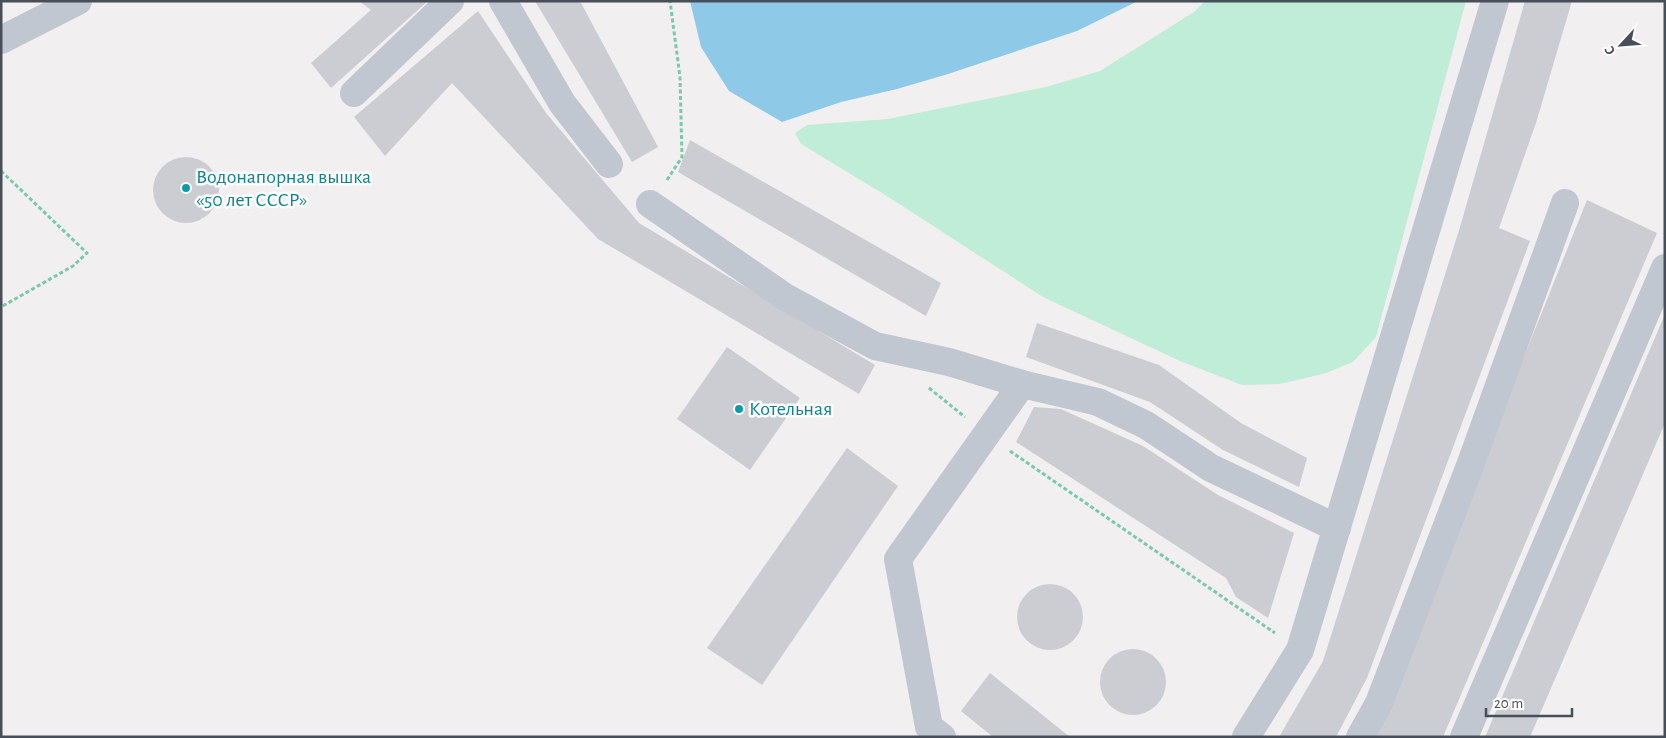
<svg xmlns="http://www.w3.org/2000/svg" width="1666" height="738" font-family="'Alegreya Sans',sans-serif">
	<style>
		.green { fill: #bfedd7 }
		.water { fill: #8ecae8 }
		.building { fill: #cccdd3 }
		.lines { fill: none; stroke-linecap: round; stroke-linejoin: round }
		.path { stroke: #78caac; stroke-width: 3; stroke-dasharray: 4 2.5; stroke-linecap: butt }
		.minor { stroke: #c0c7d0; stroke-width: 28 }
		.culture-dot { fill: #0f9aa8; stroke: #fff; stroke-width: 2 }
		.labels { text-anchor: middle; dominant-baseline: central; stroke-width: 5; stroke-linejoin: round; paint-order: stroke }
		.culture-label { font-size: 20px; fill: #0d838f; stroke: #fff; text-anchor: start }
	</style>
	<rect width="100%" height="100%" fill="#f1efef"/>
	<!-- green -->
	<polygon class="green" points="1205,1 1466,1 1376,337 1353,362 1326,373 1280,384 1242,385 1180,361 1043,297 887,196 801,144 795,133 807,125 888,119 1046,87 1100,71 1194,12"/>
	<!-- water -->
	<polygon class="water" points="690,1 1138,1 1077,31 948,74 897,89 841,102 782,122 729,91 701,47"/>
	<!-- building -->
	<g class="building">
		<polygon points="359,1 428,1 331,88 311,63 371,10"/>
		<polygon points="535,1 580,1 658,147 632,162"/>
		<polygon points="1525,1 1572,1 1536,123 1499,228 1530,241 1367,678 1336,737 1279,737 1323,661 1460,227"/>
		<polygon points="478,11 546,113 639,223 875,365 859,394 598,239 452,83 385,156 354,117"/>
		<polygon points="690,140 941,283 926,316 678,172"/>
		<circle cx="186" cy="190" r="33"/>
		<polygon points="1587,200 1657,233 1443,737 1371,737"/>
		<polygon points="1665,314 1665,423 1530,737 1485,737"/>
		<polygon points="1037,323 1159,365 1241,423 1307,458 1299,487 1223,450 1150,402 1026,357"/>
		<polygon points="727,347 800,398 750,470 677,419"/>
		<polygon points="1034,407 1061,409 1143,446 1218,495 1294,533 1268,618 1236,597 1226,578 1016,442"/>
		<polygon points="847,448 898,486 762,685 707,648"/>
		<circle cx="1050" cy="617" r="33"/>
		<circle cx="1133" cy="682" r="33"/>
		<polygon points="990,673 1070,737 993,737 961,711"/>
	</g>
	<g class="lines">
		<!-- path -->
		<g class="path">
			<polyline points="1,171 87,253 73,266 1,307"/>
			<polyline points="667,180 682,157 680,77 670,1"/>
			<polyline points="929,388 965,417"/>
			<polyline points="1010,451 1275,633"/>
		</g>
		<!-- minor -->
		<g class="minor">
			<polyline points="503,1 562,103 609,164"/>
			<polyline points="1,40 78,1"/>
			<polyline points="354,93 450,1"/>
			<polyline points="650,204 785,297 875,346 949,362 1022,384 1098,402 1146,425 1211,468 1337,528"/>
			<polyline points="942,737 929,727 898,559 1022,384"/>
			<polyline points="1246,737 1300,650 1495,1"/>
			<polyline points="1360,737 1379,703 1471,463 1565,203"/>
			<polyline points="1464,737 1665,268"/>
		</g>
	</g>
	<!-- markers -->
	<g class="culture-dot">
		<circle cx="186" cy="188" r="5"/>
		<circle cx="739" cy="409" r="5"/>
	</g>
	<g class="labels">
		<!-- culture labels -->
		<g class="culture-label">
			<text x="196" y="177">Водонапорная вышка<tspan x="196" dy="23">«50 лет СССР»</tspan></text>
			<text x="749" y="409">Котельная</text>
		</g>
	</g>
	<!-- border -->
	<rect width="1666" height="738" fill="none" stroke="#484f5b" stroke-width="5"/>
	<!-- north arrow -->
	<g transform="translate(1621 45) rotate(244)" stroke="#ffffff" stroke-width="4" paint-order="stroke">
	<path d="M0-4L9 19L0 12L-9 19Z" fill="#484f5b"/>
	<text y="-8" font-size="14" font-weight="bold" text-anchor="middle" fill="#484f5b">С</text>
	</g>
	<!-- scale -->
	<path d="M1486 708v8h86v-8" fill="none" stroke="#484f5b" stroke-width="2.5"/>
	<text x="1494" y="708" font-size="15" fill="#484f5b" stroke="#ffffff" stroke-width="4" paint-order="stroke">20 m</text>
</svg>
